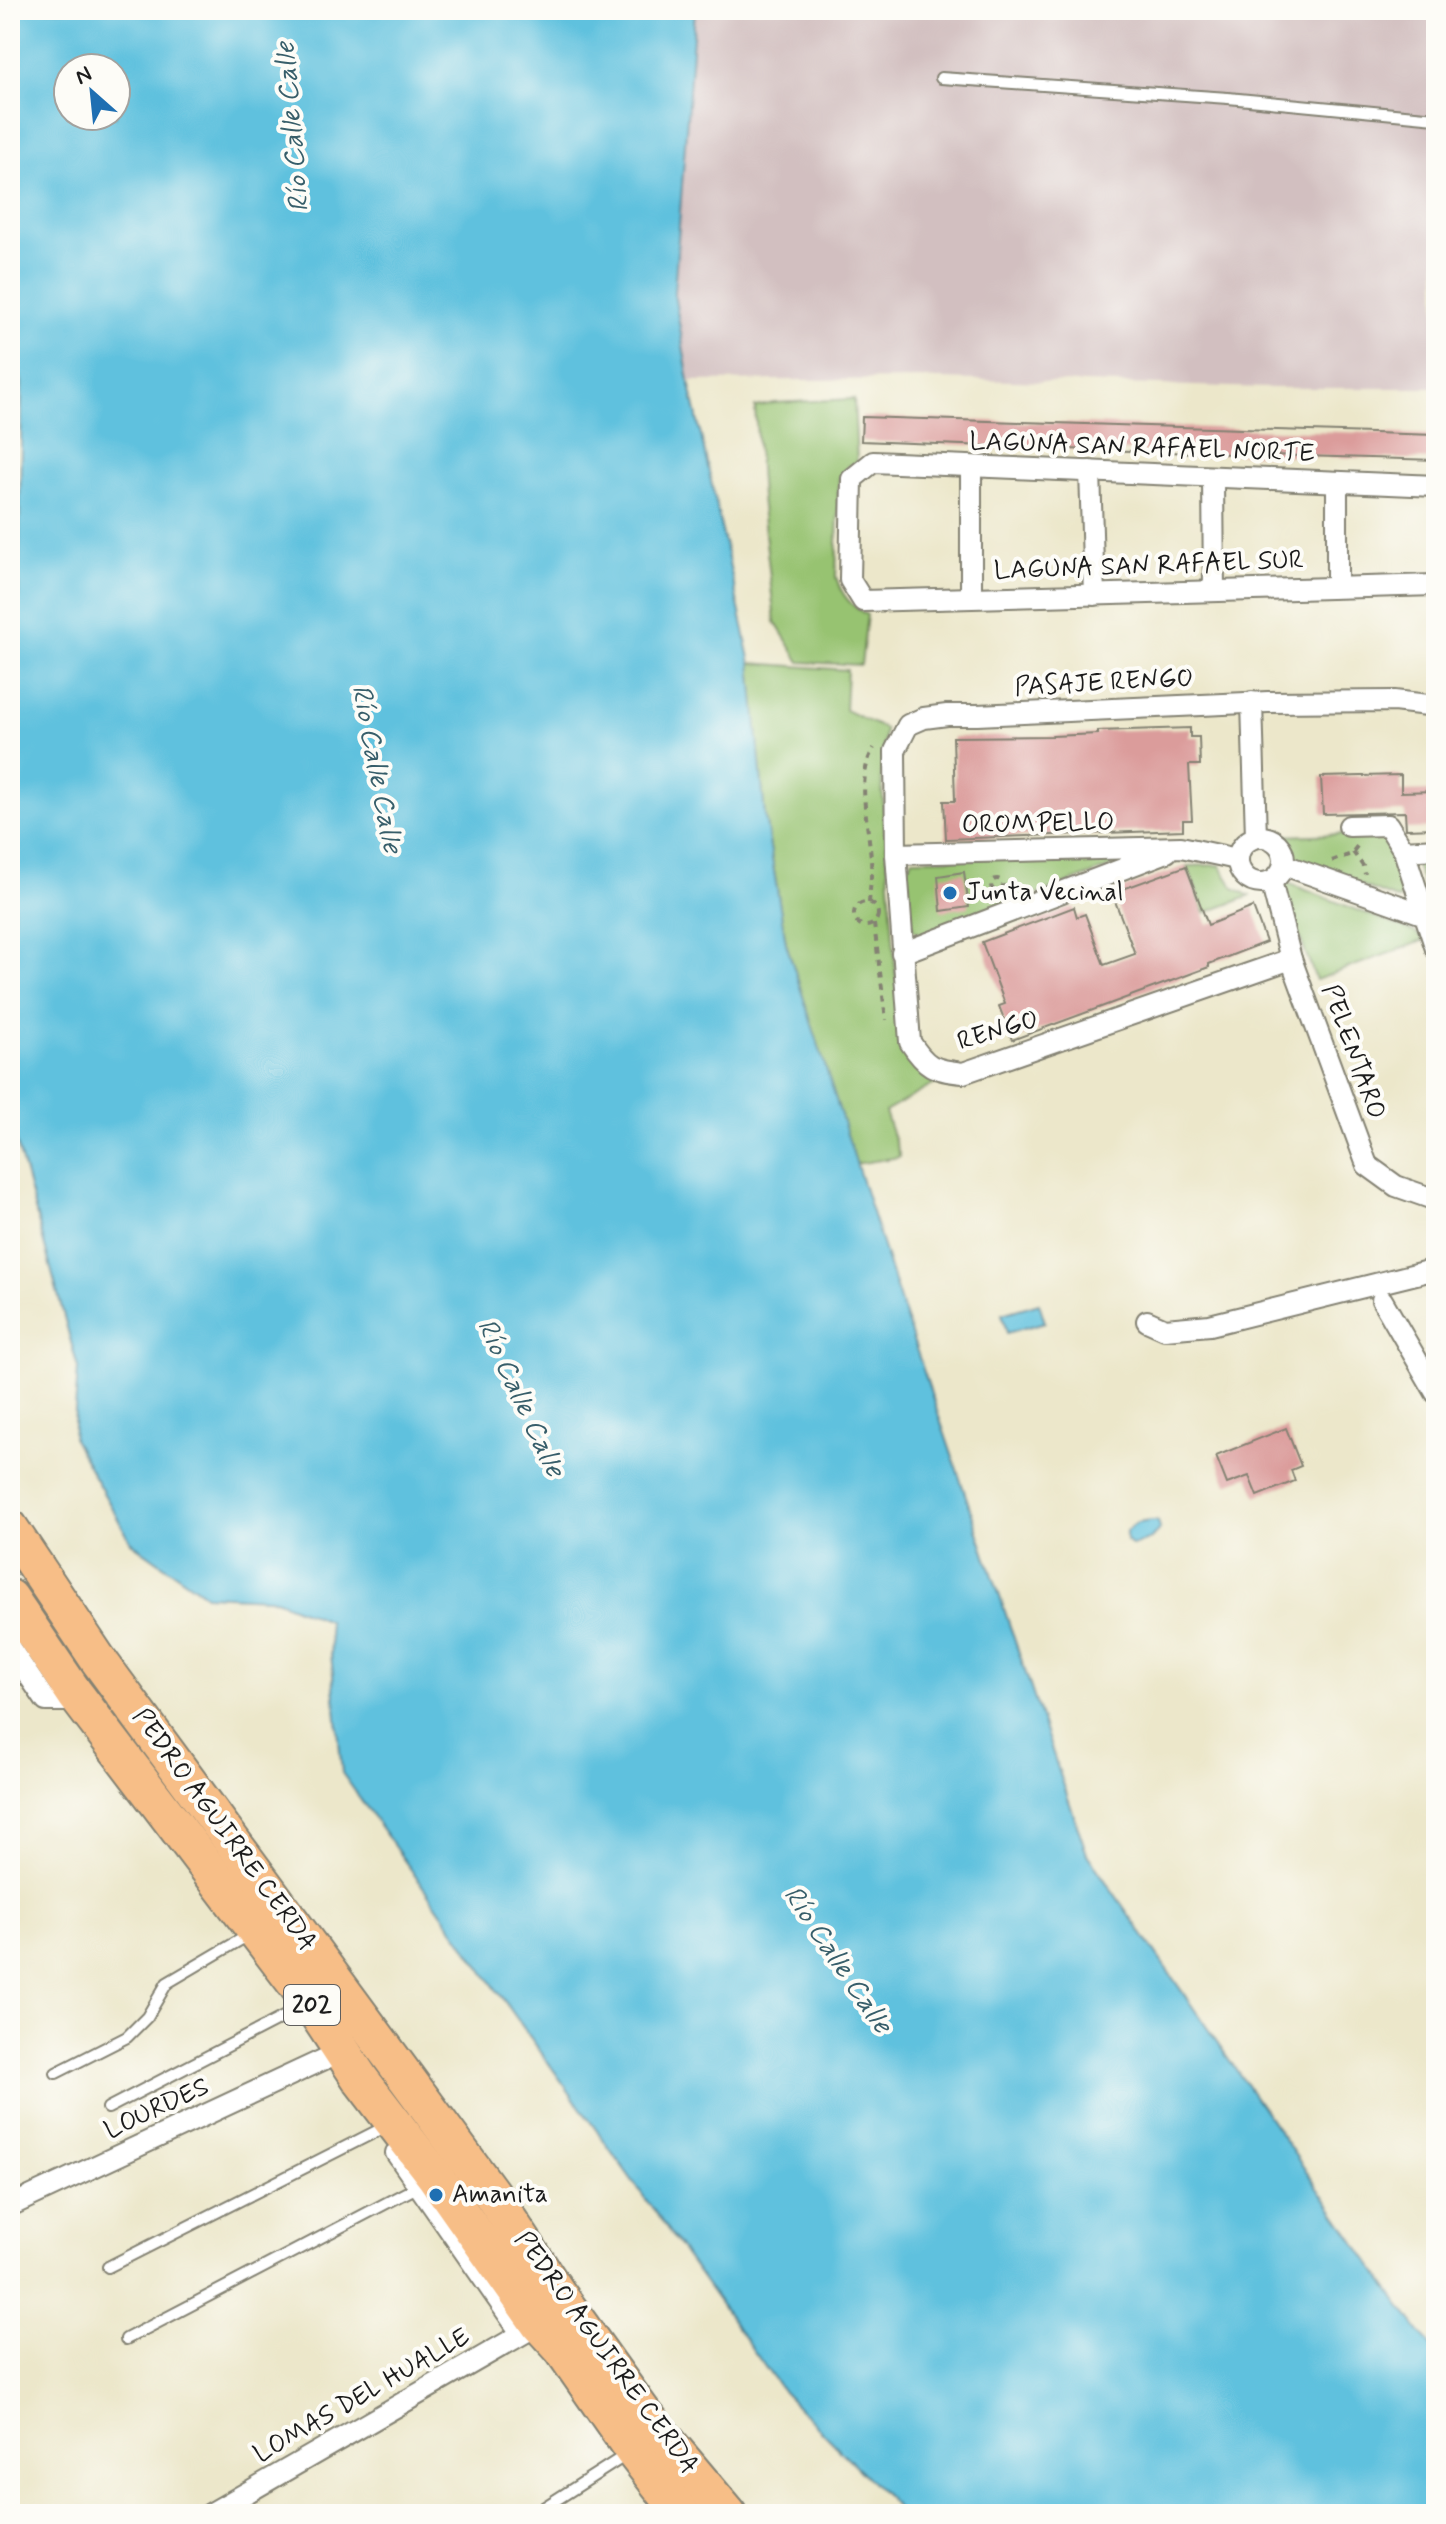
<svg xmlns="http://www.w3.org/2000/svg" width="1446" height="2524" font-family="Mynerve,sans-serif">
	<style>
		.industrial { fill: #d2bfc0 }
		.green { fill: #97c371; stroke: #5a7046; stroke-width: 2 }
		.water { fill: #5fc1de; stroke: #3e6e7d; stroke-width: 2; fill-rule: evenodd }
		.building { fill: #db9c9b }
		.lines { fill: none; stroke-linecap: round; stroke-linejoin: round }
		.lane-casing { stroke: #848273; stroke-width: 14 }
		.street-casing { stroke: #848273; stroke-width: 24 }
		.highway-casing { stroke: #848273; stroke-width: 40 }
		.path { stroke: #848273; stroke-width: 4; stroke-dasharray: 6 6; stroke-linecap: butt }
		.lane { stroke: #fff; stroke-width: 10 }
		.street { stroke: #fff; stroke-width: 20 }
		.highway { stroke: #f7be87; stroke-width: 36 }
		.poi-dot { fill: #1f6fb2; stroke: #fdfcf7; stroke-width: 3 }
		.labels { text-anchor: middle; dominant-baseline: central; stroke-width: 8; stroke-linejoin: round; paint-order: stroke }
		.shield { fill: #fdfcf7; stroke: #605f5e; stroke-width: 2 }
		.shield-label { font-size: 24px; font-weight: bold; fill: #1c1c1c }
		.street-label { font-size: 26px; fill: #1c1c1c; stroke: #fdfcf7 }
		.poi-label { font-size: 26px; fill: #1c1c1c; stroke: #fdfcf7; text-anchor: start }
		.water-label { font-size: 28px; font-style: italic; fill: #375e6a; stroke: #fdfcf7 }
	</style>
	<rect width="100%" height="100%" fill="#fdfcf7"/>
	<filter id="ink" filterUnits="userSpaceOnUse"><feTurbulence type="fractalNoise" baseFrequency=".0125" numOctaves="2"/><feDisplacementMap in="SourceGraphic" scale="16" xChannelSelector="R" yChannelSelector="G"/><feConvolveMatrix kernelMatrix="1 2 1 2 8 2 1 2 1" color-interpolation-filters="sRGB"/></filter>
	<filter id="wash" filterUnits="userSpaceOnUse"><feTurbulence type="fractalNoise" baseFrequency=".006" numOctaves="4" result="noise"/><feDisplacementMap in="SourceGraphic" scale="32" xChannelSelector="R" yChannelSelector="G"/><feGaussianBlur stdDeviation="1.8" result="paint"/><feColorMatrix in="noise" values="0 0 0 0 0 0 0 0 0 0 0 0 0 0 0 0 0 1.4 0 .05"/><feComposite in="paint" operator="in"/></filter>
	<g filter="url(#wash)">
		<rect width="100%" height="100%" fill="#ece7ca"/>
		<!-- industrial -->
		<polygon class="industrial" points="695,10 1436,10 1436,388 1267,388 939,379 689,381 674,293"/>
		<!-- green -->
		<g class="green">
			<path d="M 854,399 L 857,462 L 848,466 L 839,478 L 836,577 C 842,596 850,605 867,615 L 861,665 L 800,662 L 775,622 L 761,498 L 755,407 L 774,403 Z"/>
			<polygon points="751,663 847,670 845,710 885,729 881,771 901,1047 912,1064 940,1081 885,1112 900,1157 856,1164 786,943 765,817"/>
			<polygon points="1382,833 1399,862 1405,889 1399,900 1292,858 1280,836"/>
			<polygon points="1111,855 1114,861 1111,867 925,937 913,929 907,867 913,859"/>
			<polygon points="1413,857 1436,857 1436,911 1432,910"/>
			<polygon points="1220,865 1234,888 1250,896 1205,913 1187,866"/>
			<polygon points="1285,882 1414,932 1425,940 1316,980 1282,890 1281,886"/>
		</g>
		<!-- water -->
		<g class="water">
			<path d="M 10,10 L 695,10 L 674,293 L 689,381 L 751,663 L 765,817 L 786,943 L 906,1319 L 1087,1854 L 1367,2259 L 1436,2354 L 1436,2514 L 903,2514 L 783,2392 L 342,1773 L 328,1621 L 270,1598 L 206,1595 L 131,1542 L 73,1439 L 78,1368 L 10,1118 L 22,383 L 10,341 ZM 68,68 L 116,68 L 116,116 L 68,116 Z"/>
			<polygon points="1039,1303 1045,1322 1007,1333 1002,1314"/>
			<polygon points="1151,1521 1158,1521 1160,1529 1151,1539 1132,1546 1126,1541 1126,1531 1137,1523"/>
		</g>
		<g id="blocks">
			<!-- building -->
			<g class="building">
				<polygon points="862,417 1436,435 1436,460 1065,449 861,441"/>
				<polygon points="1190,728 1190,737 1199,737 1200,765 1189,765 1192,820 1183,820 1183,830 946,839 944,801 955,801 953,737 1052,736 1098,734 1098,731"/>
				<polygon points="1401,775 1401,792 1436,791 1436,828 1406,829 1405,812 1323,814 1321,777"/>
				<polygon points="1186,866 1208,925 1253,907 1266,942 1209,964 1209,967 1012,1040 999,1006 1005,1004 982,942 1074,907 1077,917 1085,914 1104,965 1135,954 1112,893"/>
				<polygon points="964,872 969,907 941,911 938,876"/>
				<polygon points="1286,1428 1301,1466 1291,1470 1295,1481 1257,1496 1249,1476 1227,1484 1216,1456"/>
			</g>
		</g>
	</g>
	<g filter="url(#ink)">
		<use href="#blocks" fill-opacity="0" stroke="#848273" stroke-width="2"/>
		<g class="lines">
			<defs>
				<g id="lane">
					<polyline points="941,78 1228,98 1436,118"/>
					<polyline points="56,2073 127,2037 147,2017 167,1983 252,1933"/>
					<polyline points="108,2108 295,2011"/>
					<polyline points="108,2267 379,2130"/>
					<polyline points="126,2339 419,2186"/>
					<polyline points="534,2514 626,2455"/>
				</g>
				<g id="street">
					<polyline points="1090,471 1094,595"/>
					<polyline points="1213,478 1214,591"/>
					<polyline points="1436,486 873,462 852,479 850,580 863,601 1436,585"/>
					<polyline points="1337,587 1337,482"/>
					<polyline points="971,597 971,468"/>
					<polyline points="1252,702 1256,837"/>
					<polyline points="1349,826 1388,825 1404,851 1436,949"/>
					<circle cx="1261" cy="860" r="23"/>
					<polyline points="1404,851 1436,849"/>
					<polyline points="896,854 1181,847 1237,859"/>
					<polyline points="1284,865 1431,917"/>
					<polyline points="1271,881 1291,959 1367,1165 1396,1186 1436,1200"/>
					<polyline points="902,953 1167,852"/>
					<path d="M 1291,959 L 963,1073 C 933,1070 926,1067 910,1042 L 896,854 L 895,751 L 908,725 L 924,718 L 947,715 L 977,715 L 1268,702 L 1394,701 L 1436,706"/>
					<polyline points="1382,1300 1436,1393"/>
					<polyline points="1147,1321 1165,1329 1210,1325 1436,1269"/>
					<polyline points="10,1648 46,1701 64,1701 75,1694"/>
					<polyline points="396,2153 517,2327"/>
					<polyline points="10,2206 327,2058"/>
					<polyline points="210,2514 536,2326"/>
				</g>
				<g id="highway">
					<polyline points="10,1528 97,1658 491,2193 557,2293 643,2413 728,2514"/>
					<polyline points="10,1598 75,1694 309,2001 361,2080 434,2175 539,2324 562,2349 633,2451 682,2514"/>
				</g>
			</defs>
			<!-- lane casing -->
			<use href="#lane" class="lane-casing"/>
			<!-- street casing -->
			<use href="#street" class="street-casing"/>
			<!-- highway casing -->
			<use href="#highway" class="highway-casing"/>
			<!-- path -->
			<g class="path">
				<polyline points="1353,852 1363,866 1365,874"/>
				<polyline points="1332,861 1351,854 1358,845"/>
				<circle cx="997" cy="885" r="6"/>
				<circle cx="866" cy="914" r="12"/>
				<path d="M 869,903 C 870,888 872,874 871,859 C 869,826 855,777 874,748"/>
				<polyline points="874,924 886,1020"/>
			</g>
			<!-- lane -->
			<use href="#lane" class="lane"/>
			<!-- street -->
			<use href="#street" class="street"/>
			<!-- highway -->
			<use href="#highway" class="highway"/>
		</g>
	</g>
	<!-- markers -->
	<g class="poi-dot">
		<circle cx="950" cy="893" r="8"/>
		<circle cx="436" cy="2195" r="8"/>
	</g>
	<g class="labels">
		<!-- shield labels -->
		<rect class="shield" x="284" y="1985" width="56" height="40" rx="6"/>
		<g class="shield-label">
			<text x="312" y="2005">202</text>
		</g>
		<!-- street labels -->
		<g class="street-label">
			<text transform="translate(1142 448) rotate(2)">LAGUNA SAN RAFAEL NORTE</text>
			<text transform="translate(1149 566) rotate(-2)">LAGUNA SAN RAFAEL SUR</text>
			<text transform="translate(1104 683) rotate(-3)">PASAJE RENGO</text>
			<text transform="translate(1038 824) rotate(-1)">OROMPELLO</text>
			<text transform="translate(998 1031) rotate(-17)">RENGO</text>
			<text transform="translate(1353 1052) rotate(70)">PELENTARO</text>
			<text transform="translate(224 1830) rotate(54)">PEDRO AGUIRRE CERDA</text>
			<text transform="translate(157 2109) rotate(-25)">LOURDES</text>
			<text transform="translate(606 2353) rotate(54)">PEDRO AGUIRRE CERDA</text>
			<text transform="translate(362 2396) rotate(-30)">LOMAS DEL HUALLE</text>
		</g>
		<!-- poi labels -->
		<g class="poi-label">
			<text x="966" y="893">Junta Vecinal</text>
			<text x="452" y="2195">Amanita</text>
		</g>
		<!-- water labels -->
		<g class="water-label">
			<text transform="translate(293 127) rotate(-95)">Río Calle Calle</text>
			<text transform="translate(376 769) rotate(79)">Río Calle Calle</text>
			<text transform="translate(520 1398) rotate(65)">Río Calle Calle</text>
			<text transform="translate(837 1960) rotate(56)">Río Calle Calle</text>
		</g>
	</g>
	<!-- margin -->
	<rect width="1446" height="2524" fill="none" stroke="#fdfcf7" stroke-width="40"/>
	<!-- north arrow -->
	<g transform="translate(92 92) rotate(333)"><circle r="38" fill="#fdfcf7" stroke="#a3a29f" stroke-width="2"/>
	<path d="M0-6L14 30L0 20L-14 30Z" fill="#1f6fb2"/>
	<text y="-12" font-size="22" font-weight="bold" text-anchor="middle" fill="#1c1c1c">N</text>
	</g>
</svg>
